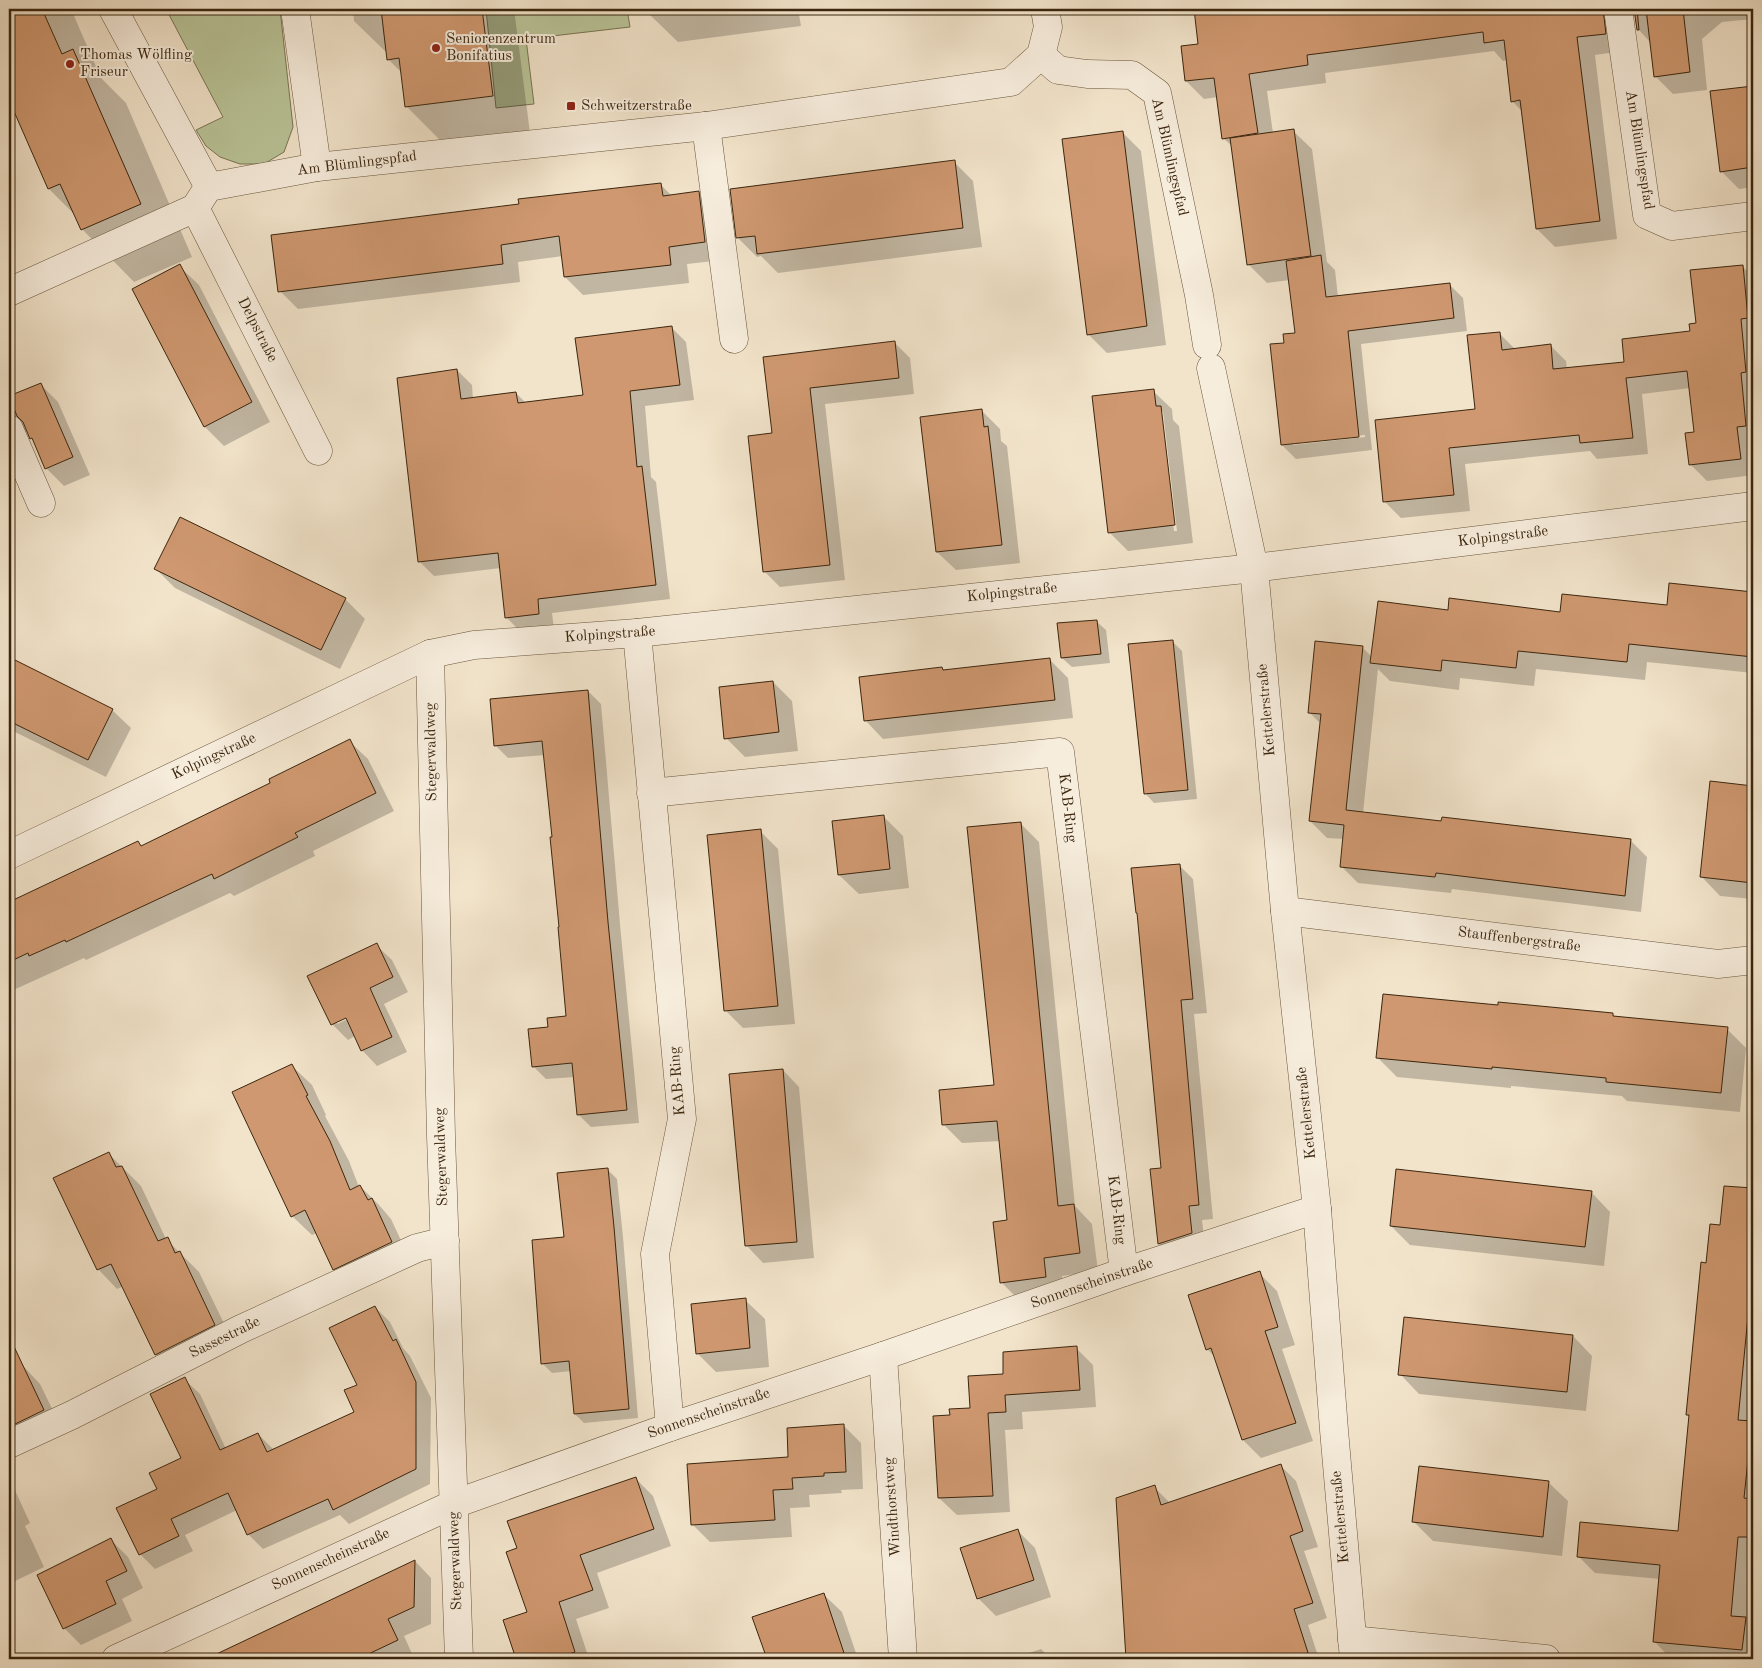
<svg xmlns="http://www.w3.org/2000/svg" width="1762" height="1668" font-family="'Old Standard TT',serif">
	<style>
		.green { fill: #b9c498; stroke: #7a7553 }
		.shadow { fill: #0003; fill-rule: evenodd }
		.building { fill: #cf9870; stroke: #3b260e }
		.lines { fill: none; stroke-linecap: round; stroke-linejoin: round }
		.street-casing { stroke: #69563d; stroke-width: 29 }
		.street { stroke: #f7eddd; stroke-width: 28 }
		.poi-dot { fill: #8f2418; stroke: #f7eddd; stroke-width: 2 }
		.labels { text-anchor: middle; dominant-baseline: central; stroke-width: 4; stroke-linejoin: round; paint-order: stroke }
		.poi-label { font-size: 15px; fill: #3b260e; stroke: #f7eddd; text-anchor: start }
		.street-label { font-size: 15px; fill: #3b260e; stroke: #f7eddd }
	</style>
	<rect width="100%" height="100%" fill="#f2e4cb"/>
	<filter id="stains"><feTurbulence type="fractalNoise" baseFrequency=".004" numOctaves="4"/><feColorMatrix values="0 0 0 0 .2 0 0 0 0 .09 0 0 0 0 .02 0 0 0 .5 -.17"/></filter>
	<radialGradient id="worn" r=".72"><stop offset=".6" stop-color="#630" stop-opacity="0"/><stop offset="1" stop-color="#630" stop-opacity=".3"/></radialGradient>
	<!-- green -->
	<g class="green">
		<polygon points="166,9 280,9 293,127 284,152 264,164 240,164 220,157 206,146 196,130 223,117"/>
		<polygon points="486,9 627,9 630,27 526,39 534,104 496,108"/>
	</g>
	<!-- shadow -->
	<g class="shadow">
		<polygon points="9,9 71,9 101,78 126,103 192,257 134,282 82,229 75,215 49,189 9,96"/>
		<polygon points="353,9 514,9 530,133 444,144 406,106 402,73 388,59 388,54 354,21"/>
		<polygon points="648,9 798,9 801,26 678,42 649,14"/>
		<polygon points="893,9 946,9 900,15"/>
		<path d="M 1206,9 L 1753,9 L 1753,19 L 1722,22 L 1702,39 L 1707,90 L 1673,94 L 1655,76 L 1651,43 L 1638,29 L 1635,11 L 1626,15 L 1623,51 L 1595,55 L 1617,239 L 1555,247 L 1537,229 L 1522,111 L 1512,101 L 1507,60 L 1503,61 L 1494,51 L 1325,73 L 1326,83 L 1267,91 L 1273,133 L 1293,131 L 1312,149 L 1327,262 L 1335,270 L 1338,297 L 1449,284 L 1463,298 L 1467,331 L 1361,344 L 1372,450 L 1296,459 L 1282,445 L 1285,344 L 1296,334 L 1290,280 L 1267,283 L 1248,264 L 1233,147 L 1223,138 L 1218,97 L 1204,99 L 1186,81 L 1199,45 L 1195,10 ZM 1365,435 L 1365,437 L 1293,445 L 1293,443 Z"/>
		<polygon points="1753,87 1753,187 1739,189 1721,171 1711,92"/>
		<polygon points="1122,132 1141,151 1166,345 1107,353 1088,334"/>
		<polygon points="954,162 973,181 982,247 778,273 761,256 757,257 738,238"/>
		<polygon points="661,185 672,196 698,193 716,211 723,260 687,264 689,283 583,295 565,277 563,256 518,262 520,282 298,309 280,291 520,205"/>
		<polygon points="179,266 199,285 270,422 224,446 205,427"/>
		<polygon points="1742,266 1753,277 1753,475 1707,481 1690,464 1695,434 1690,388 1642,394 1648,454 1597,459 1590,451 1465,464 1470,511 1401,518 1385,502 1377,421 1477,410 1499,333 1515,349 1550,345 1566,361 1567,369 1626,363 1691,333"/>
		<polygon points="671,327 686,342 694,400 645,406 651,477 656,482 670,599 552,613 554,629 521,632 506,617 501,568 434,576 419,561 457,370 472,385 473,399 516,393 526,403 584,396"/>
		<polygon points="895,343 910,358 914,394 825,404 845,580 780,587 765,572 773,434 765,358"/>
		<polygon points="40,384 58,402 90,475 64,486 46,468 28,431 20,432 18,469 9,473 9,397"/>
		<path d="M 1153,391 L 1172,409 L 1173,420 L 1179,426 L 1193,543 L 1128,551 L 1109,532 ZM 1160,409 L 1163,412 L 1177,531 L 1174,531 Z"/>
		<polygon points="981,410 1000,429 1001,441 1007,446 1020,563 956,570 937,552"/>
		<polygon points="180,519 345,599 365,619 340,669 175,588 156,569"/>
		<polygon points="9,522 14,533 9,535"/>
		<polygon points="1670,584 1753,593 1753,673 1647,662 1645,680 1536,669 1534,686 1460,678 1459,690 1390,681 1378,669 1363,813 1630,840 1647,857 1641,912 1452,889 1451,893 1358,883 1341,866 1344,839 1327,838 1310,821 1321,724 1309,712 1362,647 1372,657 1449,611 1561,614 1668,606"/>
		<polygon points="1096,621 1106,630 1110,663 1072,667 1062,658"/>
		<polygon points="1172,641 1182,651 1197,799 1154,803 1145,793"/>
		<polygon points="9,659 112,710 131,728 106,777 9,729"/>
		<polygon points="1050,660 1068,678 1073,718 883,739 865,720 942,668 945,671"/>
		<polygon points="773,682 792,701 798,751 745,757 726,738"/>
		<polygon points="588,691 601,704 621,935 639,1123 591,1127 578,1114 575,1077 546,1079 533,1066 550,1028 567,1017 553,838 545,755 508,758 495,745"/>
		<polygon points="349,741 368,759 394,811 313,851 315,856 234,896 230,893 86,960 84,958 9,992 9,910 41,895 138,843 142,847 272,783"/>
		<polygon points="1711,782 1753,787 1753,899 1720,896 1701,876"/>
		<polygon points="883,816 903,836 909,888 859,894 839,875"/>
		<polygon points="1020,823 1039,842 1075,1206 1092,1224 1098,1271 1062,1276 1064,1295 1020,1301 1001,1282 1008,1221 1001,1141 962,1143 944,1125 995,1086"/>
		<polygon points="760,831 778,849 795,1024 743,1028 725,1010"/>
		<polygon points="1179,865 1193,879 1207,1013 1194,1014 1213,1219 1202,1220 1205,1247 1173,1258 1159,1244 1151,1171 1163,1169"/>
		<path d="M 376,945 L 392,960 L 408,992 L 384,1004 L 407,1052 L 377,1066 L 362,1050 L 355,1036 L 348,1040 L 332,1024 ZM 351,1014 L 352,1017 L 337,1024 L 337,1021 Z"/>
		<polygon points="1499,1006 1612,1014 1615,1017 1727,1029 1746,1048 1740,1112 1627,1101 1622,1096 1511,1086 1511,1088 1397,1077 1378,1058"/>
		<polygon points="292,1066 312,1085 326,1115 325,1116 349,1161 359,1187 360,1186 379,1205 391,1219 411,1262 353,1288 334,1269 317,1233 312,1235 292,1216"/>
		<polygon points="783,1070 799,1087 814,1258 763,1263 747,1246"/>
		<polygon points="108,1153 141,1186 166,1239 199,1272 234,1344 175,1374 156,1354 124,1286 117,1289 98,1269"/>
		<polygon points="607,1169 617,1179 623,1237 638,1418 584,1423 575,1414 571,1371 552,1373 542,1363 565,1238"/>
		<polygon points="1725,1187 1753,1190 1753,1562 1748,1621 1753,1627 1753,1659 1687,1659 1670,1658 1654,1641 1660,1579 1595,1573 1578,1556 1679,1532 1690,1417 1687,1414 1707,1264 1721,1227"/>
		<polygon points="1591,1192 1610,1212 1604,1266 1410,1245 1391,1226"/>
		<polygon points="1259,1273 1277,1291 1295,1345 1282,1349 1313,1441 1261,1458 1243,1440 1215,1357 1207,1349"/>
		<polygon points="745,1300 765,1319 769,1367 716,1372 697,1353"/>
		<polygon points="375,1307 390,1322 403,1348 410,1356 431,1398 430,1484 349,1524 340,1515 263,1549 248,1534 237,1510 185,1535 193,1551 155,1569 140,1554 158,1489 183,1459 184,1379 200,1394 226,1449 258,1434 273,1449 356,1413 358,1385"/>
		<polygon points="1573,1336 1592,1356 1586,1411 1419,1394 1400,1374"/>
		<polygon points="1076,1348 1093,1365 1096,1407 1022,1412 1023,1429 1005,1430 1010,1512 957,1515 939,1498 951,1417 971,1409 1005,1375"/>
		<polygon points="9,1351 40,1384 62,1429 9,1455"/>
		<polygon points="843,1425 861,1443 863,1489 841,1490 842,1493 809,1495 810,1507 790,1508 792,1537 710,1542 692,1524 790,1458"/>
		<polygon points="1281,1466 1296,1481 1318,1547 1304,1551 1327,1618 1308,1625 1319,1659 1127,1659 1117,1499 1154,1487 1170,1503"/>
		<polygon points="635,1478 653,1496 671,1546 597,1573 609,1608 576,1619 589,1659 517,1659 505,1621 529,1613 518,1549"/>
		<polygon points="9,1481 13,1486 30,1523 25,1526 44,1567 9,1584"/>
		<polygon points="1548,1482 1568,1501 1562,1556 1433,1541 1414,1522"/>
		<polygon points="1017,1530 1035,1548 1051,1597 996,1616 978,1598"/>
		<polygon points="111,1540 128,1557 143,1588 122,1599 132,1621 81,1645 64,1628"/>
		<polygon points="415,1561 431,1578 431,1624 404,1636 414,1658 410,1659 210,1659"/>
		<polygon points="823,1594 842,1612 858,1659 767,1659 754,1618"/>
		<polygon points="1041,1649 1051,1659 1011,1659"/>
	</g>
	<!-- building -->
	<g class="building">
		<polygon points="9,9 42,9 62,54 73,49 141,204 81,230 60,184 48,189 9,100"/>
		<polygon points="381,9 482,9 493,96 405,107 399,58 387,60"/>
		<polygon points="1194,9 1603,9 1606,34 1577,37 1600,221 1536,229 1520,100 1511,102 1504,40 1484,43 1483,32 1377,46 1307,55 1308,65 1249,74 1258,133 1222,139 1214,78 1185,81 1181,46 1198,44"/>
		<polygon points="1634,9 1637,9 1639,30 1637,30"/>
		<polygon points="1646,9 1683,9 1690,72 1654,77"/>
		<polygon points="1753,86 1753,167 1720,172 1710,91"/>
		<polygon points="1294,129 1311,256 1247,265 1230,138"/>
		<polygon points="1123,131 1147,326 1087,335 1062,139"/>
		<polygon points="955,160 963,228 757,254 755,236 736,238 730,189"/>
		<polygon points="661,183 663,196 699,191 705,242 669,247 671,265 564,277 559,236 501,245 503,264 278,292 271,235 519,204 518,199"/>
		<polygon points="1321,255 1326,297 1450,283 1454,318 1348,331 1359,437 1281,445 1270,344 1284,343 1283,334 1295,333 1286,261"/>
		<polygon points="180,264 252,402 204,427 132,289"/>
		<polygon points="1743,265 1748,318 1741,319 1746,372 1741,373 1746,426 1737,427 1741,459 1689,465 1685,433 1694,432 1687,371 1626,378 1633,438 1580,443 1579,435 1449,448 1454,495 1383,502 1375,420 1475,409 1467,335 1500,332 1502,350 1551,344 1553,369 1624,362 1622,339 1690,331 1689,324 1696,323 1690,270"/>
		<polygon points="672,326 680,385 630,391 637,467 642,466 656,585 538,599 539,614 505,618 498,553 418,562 397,378 457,369 461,399 516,392 518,403 583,395 575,338"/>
		<polygon points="895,341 899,378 810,388 830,565 763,572 748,436 772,433 763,357"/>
		<polygon points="41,383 73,457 45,469 32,438 30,439 23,422 17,416 9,396"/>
		<polygon points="1154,389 1156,406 1161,406 1175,525 1108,533 1092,396"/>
		<polygon points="982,409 984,427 988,426 1002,545 936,552 920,417"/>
		<polygon points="180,517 346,598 321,650 154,569"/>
		<polygon points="1669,583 1753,592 1753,657 1629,644 1627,662 1518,651 1516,668 1442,660 1441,671 1370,663 1378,601 1448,610 1449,598 1560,612 1562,594 1667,605"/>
		<polygon points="1097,620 1101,654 1061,658 1057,623"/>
		<polygon points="1173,640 1188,790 1144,794 1128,644"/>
		<polygon points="1315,641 1363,646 1346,810 1441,821 1442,817 1631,839 1625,896 1436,873 1435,877 1340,867 1344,825 1309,821 1321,714 1308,713"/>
		<polygon points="9,657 113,709 88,760 9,721"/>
		<polygon points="1050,658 1055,700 864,721 859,677 942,667 943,670"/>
		<polygon points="773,681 779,732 724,739 719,687"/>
		<polygon points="588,690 608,922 627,1110 577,1115 572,1063 532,1067 528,1029 548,1027 547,1018 566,1016 558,927 559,927 550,837 552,837 542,741 494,746 490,699"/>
		<polygon points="350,739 376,793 295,833 298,837 214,879 212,874 66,942 65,940 29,956 28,953 9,962 9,902 138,841 141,846 270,783 269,779"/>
		<polygon points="1710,781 1753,786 1753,883 1700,877"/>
		<polygon points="884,815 890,869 838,875 832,821"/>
		<polygon points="1021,822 1058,1206 1074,1204 1080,1253 1044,1258 1046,1277 1000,1283 993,1222 1007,1220 997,1121 942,1125 939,1090 994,1085 967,827"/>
		<polygon points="761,829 778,1006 724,1011 707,835"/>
		<polygon points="1180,864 1193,999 1181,1000 1199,1205 1189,1206 1192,1233 1158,1244 1150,1169 1161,1168 1137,913 1136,913 1131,868"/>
		<polygon points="377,943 393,977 370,988 392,1037 361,1051 346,1018 331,1025 307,976"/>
		<polygon points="1383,994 1498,1005 1498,1002 1613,1013 1613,1016 1728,1027 1721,1093 1606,1082 1606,1078 1492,1067 1492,1069 1376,1058"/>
		<polygon points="292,1064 308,1095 306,1096 330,1141 350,1190 360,1185 368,1200 372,1198 392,1242 333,1270 305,1210 291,1217 232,1092"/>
		<polygon points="783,1069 797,1242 745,1246 729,1074"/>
		<polygon points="109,1152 116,1167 122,1166 158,1241 168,1237 175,1253 180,1251 215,1325 155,1355 111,1264 97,1270 53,1178"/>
		<polygon points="608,1168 614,1227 629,1409 574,1414 569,1361 541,1364 532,1240 564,1237 557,1173"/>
		<polygon points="1396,1169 1592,1191 1585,1247 1390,1226"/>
		<polygon points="1724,1186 1753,1188 1753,1264 1738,1420 1752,1421 1744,1498 1752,1499 1748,1537 1738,1537 1731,1616 1746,1617 1742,1650 1653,1642 1660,1565 1577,1557 1580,1522 1678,1531 1689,1415 1686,1415 1701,1262 1706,1263 1710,1224 1720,1225"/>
		<polygon points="1260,1271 1278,1327 1265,1331 1296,1423 1242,1440 1211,1348 1206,1350 1188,1295"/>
		<polygon points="746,1298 750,1348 696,1354 691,1304"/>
		<polygon points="375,1306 393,1341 396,1339 416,1382 416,1469 333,1510 328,1499 247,1535 228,1493 171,1519 179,1536 139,1555 116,1508 157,1489 149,1473 181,1458 150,1394 185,1377 220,1450 258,1433 267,1452 354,1412 344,1390 357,1385 329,1328"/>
		<polygon points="1404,1317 1573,1335 1567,1392 1398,1375"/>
		<polygon points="9,1336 44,1410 9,1427"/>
		<polygon points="1077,1346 1080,1390 1005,1395 1006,1412 988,1413 993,1496 938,1498 933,1416 950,1415 949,1409 970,1408 968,1376 1003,1374 1003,1352"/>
		<polygon points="844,1424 846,1472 824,1473 824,1476 792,1478 793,1489 773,1490 775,1520 691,1525 687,1464 788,1457 787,1428"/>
		<polygon points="1281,1464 1303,1531 1290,1536 1313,1603 1294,1609 1310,1659 1126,1659 1116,1498 1155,1485 1161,1505"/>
		<polygon points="1419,1466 1549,1481 1543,1537 1412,1522"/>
		<polygon points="636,1477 654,1529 580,1555 593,1590 559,1602 575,1652 554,1659 516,1659 503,1620 527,1612 506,1552 517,1548 507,1521"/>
		<polygon points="1018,1529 1034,1580 977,1599 960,1548"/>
		<polygon points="111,1538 127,1571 106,1581 116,1604 63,1629 37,1575"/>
		<polygon points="415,1560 414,1607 388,1619 398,1640 358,1659 206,1659"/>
		<polygon points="824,1593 846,1659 767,1659 752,1617"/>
	</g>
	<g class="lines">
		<defs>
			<g id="street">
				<polyline points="113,9 209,187"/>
				<polyline points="295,9 317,167"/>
				<polyline points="1618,9 1647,215 1672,226 1753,216"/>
				<polyline points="1041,55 1058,70 1087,74 1132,75 1157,93 1199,295 1207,345"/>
				<polyline points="706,126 734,339"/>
				<polyline points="209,187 317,167 706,126 1011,82 1041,55 1048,27 1045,9"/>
				<polyline points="195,208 318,451"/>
				<polyline points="9,292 195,208 204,194"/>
				<polyline points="1211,368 1254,568 1285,911 1317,1209 1334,1430 1354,1659"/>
				<polyline points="9,429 41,503"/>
				<polyline points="637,633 682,1119 655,1254 670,1427"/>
				<polyline points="430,654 441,1136 459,1659"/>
				<polyline points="651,793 1060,752 1124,1272"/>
				<polyline points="9,855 430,654 474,645 637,633 1254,568 1753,506"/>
				<polyline points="1285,911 1718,964 1753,960"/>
				<polyline points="883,1356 903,1659"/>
				<polyline points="9,1444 72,1415 241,1329 417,1248 445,1241"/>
				<polyline points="1352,1640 1546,1659"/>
				<polyline points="116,1659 454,1504 670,1427 883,1356 1124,1272 1317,1209"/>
			</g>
		</defs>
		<!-- street casing -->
		<use href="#street" class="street-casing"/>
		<!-- street -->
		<use href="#street" class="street"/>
	</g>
	<!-- markers -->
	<g class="poi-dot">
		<circle cx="436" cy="48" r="5"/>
		<circle cx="70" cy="64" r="5"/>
		<rect x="566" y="101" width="10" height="10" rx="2.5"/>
	</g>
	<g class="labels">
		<!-- poi labels -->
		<g class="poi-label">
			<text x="446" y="39">Seniorenzentrum<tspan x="446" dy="17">Bonifatius</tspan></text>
			<text x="80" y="55">Thomas Wölfling<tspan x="80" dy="17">Friseur</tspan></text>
			<text x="581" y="106">Schweitzerstraße</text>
		</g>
		<!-- street labels -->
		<g class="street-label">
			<text transform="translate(1639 150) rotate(81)">Am Blümlingspfad</text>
			<text transform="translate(1169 157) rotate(77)">Am Blümlingspfad</text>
			<text transform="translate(357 164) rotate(-7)">Am Blümlingspfad</text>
			<text transform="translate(257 330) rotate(63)">Delpstraße</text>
			<text transform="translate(1503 537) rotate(-7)">Kolpingstraße</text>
			<text transform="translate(1012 593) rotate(-6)">Kolpingstraße</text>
			<text transform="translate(610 635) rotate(-4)">Kolpingstraße</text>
			<text transform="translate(1267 710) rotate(-95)">Kettelerstraße</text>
			<text transform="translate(432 752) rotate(-91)">Stegerwaldweg</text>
			<text transform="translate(214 757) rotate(-25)">Kolpingstraße</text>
			<text transform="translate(1067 808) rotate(83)">KAB-Ring</text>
			<text transform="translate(1519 940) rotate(7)">Stauffenbergstraße</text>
			<text transform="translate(678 1081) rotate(-95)">KAB-Ring</text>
			<text transform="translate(1307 1113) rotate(-96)">Kettelerstraße</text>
			<text transform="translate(442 1157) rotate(-92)">Stegerwaldweg</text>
			<text transform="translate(1116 1210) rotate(83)">KAB-Ring</text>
			<text transform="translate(1092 1284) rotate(-19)">Sonnenscheinstraße</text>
			<text transform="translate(225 1338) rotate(-26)">Sassestraße</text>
			<text transform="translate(709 1414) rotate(-19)">Sonnenscheinstraße</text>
			<text transform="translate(893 1507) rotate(-94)">Windthorstweg</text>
			<text transform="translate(1341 1517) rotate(-95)">Kettelerstraße</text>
			<text transform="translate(331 1560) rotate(-25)">Sonnenscheinstraße</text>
			<text transform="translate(456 1561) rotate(-92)">Stegerwaldweg</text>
		</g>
	</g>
	<!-- margin -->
	<rect width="1762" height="1668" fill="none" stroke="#f2e4cb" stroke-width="30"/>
	<rect x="10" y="10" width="1742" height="1648" fill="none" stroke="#3b260e" stroke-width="2.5"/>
	<rect x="15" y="15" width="1732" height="1638" fill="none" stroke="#3b260e"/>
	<rect width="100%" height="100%" filter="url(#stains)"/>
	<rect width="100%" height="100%" fill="url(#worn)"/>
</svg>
